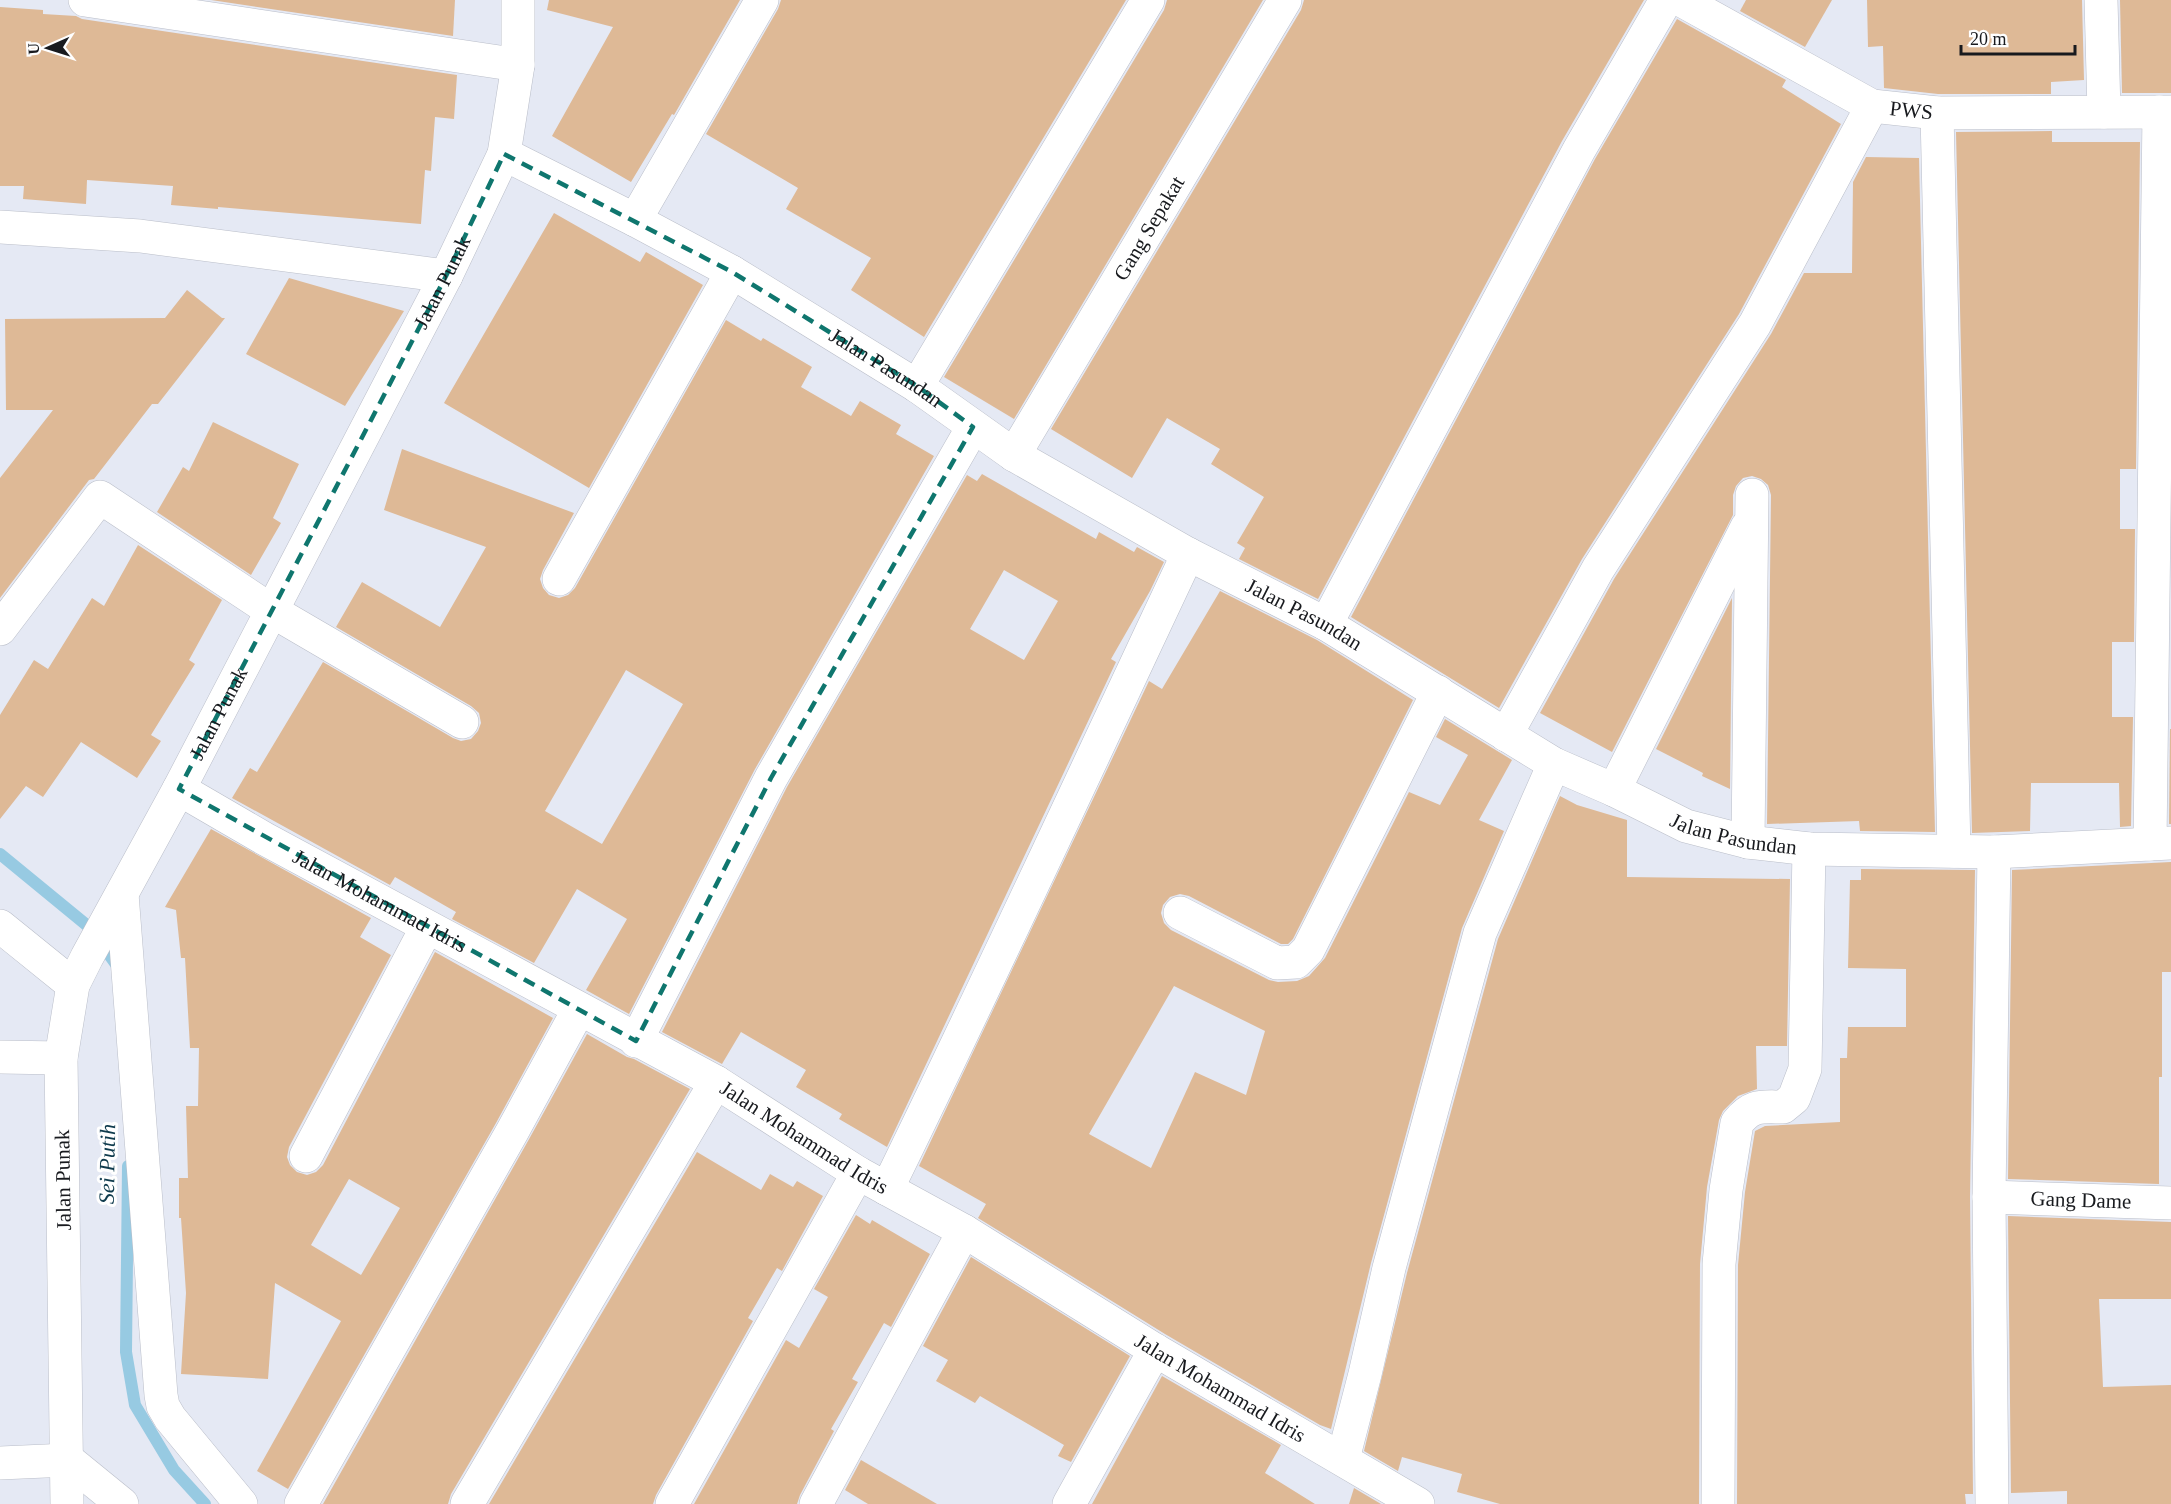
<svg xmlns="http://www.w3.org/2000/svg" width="2171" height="1504" font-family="Georgia,serif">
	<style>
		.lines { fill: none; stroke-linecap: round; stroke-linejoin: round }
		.stream { stroke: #97cae2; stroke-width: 12 }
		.building { fill: #deb996; fill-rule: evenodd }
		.minor-casing { stroke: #babec9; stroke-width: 34 }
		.minor { stroke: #fff; stroke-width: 33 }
		.marked { fill: none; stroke: #0f766e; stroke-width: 4.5; stroke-dasharray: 12 8; stroke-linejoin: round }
		.labels { text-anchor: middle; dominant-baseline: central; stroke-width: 6; stroke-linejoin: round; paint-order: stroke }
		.street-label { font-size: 21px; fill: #181a1e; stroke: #fff }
		.water-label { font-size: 22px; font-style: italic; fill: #0f3b4d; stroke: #fff }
	</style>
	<rect width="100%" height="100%" fill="#e5e9f4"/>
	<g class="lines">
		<!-- stream -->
		<g class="stream">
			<polyline points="0,854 89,927 118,967"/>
			<polyline points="128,1166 126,1352 135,1405 174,1470 205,1504"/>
		</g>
	</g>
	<!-- building -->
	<g class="building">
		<polygon points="211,0 455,0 453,36"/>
		<polygon points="549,0 740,0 674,115 672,114 631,182 552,136 613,27 547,10"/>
		<polygon points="781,0 1126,0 924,337 851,290 871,258 786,209 798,188 706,134 778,9"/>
		<polygon points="1167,0 1263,0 1014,419 944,377 1164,10"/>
		<polygon points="1304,0 1644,0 1562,141 1318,599 1239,559 1245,548 1237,543 1264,497 1211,464 1220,449 1167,418 1132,478 1051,429 1301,10"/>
		<polygon points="1746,0 1832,0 1805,47 1740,11"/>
		<polygon points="1867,0 2082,0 2084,80 2051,82 2051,94 1938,94 1884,88 1883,46 1868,47"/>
		<polygon points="2120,0 2171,0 2171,93 2122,93"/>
		<polygon points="0,7 43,10 43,14 76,16 82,19 457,75 454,119 435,117 431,171 425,170 421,224 218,207 218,209 171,205 173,186 87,180 86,204 23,199 24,186 0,186"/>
		<polygon points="1677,19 1786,80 1782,87 1841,124 1739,314 1582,559 1499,708 1351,617 1595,159"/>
		<polygon points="2052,131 2052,142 2140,142 2136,469 2120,469 2120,529 2135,529 2134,642 2112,642 2112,717 2133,717 2131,826 2120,827 2119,783 2031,783 2030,831 1972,833 1956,132"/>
		<polygon points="1866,157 1919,158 1935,832 1860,831 1859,821 1767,824 1771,495 1768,485 1761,479 1752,476 1743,478 1736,486 1733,495 1733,515 1612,752 1540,713 1614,579 1771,334 1804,273 1852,273 1853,182"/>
		<polygon points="554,213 640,262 646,252 703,285 589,488 444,403"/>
		<polygon points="289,278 404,311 345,406 246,354"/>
		<polygon points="187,290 222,318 225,318 158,404 152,404 94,479 89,480 0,598 0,478 53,410 6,410 5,319 165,318"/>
		<path d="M 726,320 L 761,341 L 763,338 L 812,367 L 801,387 L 851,416 L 860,401 L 901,425 L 896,434 L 934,456 L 755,769 L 629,1014 L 586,990 L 627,919 L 577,889 L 534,963 L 452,919 L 456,912 L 395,877 L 390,885 L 232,798 L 250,768 L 257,772 L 323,662 L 453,738 L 461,741 L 471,739 L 478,731 L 481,723 L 479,713 L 471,706 L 336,627 L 362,582 L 440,627 L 486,547 L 384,510 L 402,449 L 574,513 L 543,570 L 540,579 L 543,588 L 549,595 L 559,598 L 568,595 L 575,588 ZM 626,670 L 683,704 L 602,844 L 545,811 Z"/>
		<polygon points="213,422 299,464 273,518 281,523 251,575 157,512 183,467 189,471"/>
		<path d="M 982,474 L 1096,539 L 1099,532 L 1134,552 L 1137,547 L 1164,562 L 1150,591 L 1111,659 L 1116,662 L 887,1147 L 839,1119 L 842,1114 L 796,1087 L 806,1070 L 741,1032 L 722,1064 L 662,1032 L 787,787 L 967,475 L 977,481 ZM 1004,570 L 1058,601 L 1024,660 L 970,629 Z"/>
		<polygon points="138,545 222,600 189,660 195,664 151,735 161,741 137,778 81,742 43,797 26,786 0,819 0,715 34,660 48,669 92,598 104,606"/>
		<path d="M 1220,591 L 1317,640 L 1413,700 L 1293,939 L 1288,944 L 1281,944 L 1189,896 L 1180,894 L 1170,897 L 1163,905 L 1161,913 L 1164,923 L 1171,930 L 1269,980 L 1278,982 L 1297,981 L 1309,976 L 1325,958 L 1409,792 L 1440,805 L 1468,755 L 1436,737 L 1445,719 L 1512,760 L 1479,820 L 1504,831 L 1462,928 L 1371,1263 L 1331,1429 L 1320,1425 L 1165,1334 L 978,1218 L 986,1204 L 919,1166 L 1149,681 L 1162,689 ZM 1174,986 L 1265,1031 L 1246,1095 L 1195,1072 L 1151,1168 L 1089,1134 Z"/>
		<polygon points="1732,598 1730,789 1702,776 1703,773 1656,749"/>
		<polygon points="2170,729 2171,729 2171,824 2169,824"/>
		<polygon points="1560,796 1577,805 1627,820 1627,877 1790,879 1787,1046 1756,1046 1757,1089 1738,1096 1723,1111 1719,1120 1707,1187 1700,1264 1699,1504 1500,1504 1457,1492 1462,1474 1402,1457 1398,1471 1364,1451 1407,1273 1498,939"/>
		<path d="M 211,829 L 371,918 L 360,937 L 391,955 L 289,1147 L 287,1157 L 290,1165 L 297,1172 L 307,1175 L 316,1172 L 323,1165 L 435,952 L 553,1018 L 496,1123 L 288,1489 L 257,1471 L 341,1321 L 275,1283 L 268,1379 L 181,1374 L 186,1293 L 181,1218 L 179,1218 L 179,1178 L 188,1178 L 186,1106 L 198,1106 L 199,1048 L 190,1048 L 185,958 L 181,958 L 176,910 L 165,907 ZM 349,1179 L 400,1208 L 361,1275 L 311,1245 Z"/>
		<polygon points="2171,862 2171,972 2162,972 2162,1077 2159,1077 2159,1184 2008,1179 2012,870"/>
		<polygon points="1861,869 1975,870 1970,1197 1973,1494 1965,1494 1966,1504 1737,1504 1738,1265 1745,1192 1755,1131 1765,1126 1840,1122 1840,1058 1847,1058 1848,1027 1906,1027 1906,969 1848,968 1850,880 1861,880"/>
		<polygon points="587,1034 627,1057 634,1059 690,1089 451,1494 448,1504 323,1504 528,1141"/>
		<polygon points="697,1152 761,1190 770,1174 793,1187 797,1181 823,1196 782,1271 777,1268 748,1318 753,1321 656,1495 653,1504 489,1504"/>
		<polygon points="856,1215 870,1224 872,1220 930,1254 891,1327 884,1323 852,1379 858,1382 831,1429 834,1431 800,1495 797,1504 694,1504 786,1340 799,1348 828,1297 814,1289"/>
		<polygon points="2008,1216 2171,1222 2171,1299 2099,1299 2103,1387 2171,1385 2171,1504 2067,1504 2067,1491 2011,1493"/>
		<polygon points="971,1257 1130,1356 1071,1462 1058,1456 1064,1445 980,1396 975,1403 936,1381 948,1360 923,1346"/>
		<polygon points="1162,1376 1281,1445 1265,1473 1315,1504 1092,1504"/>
		<polygon points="861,1460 937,1504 868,1504 845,1490"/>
		<polygon points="1354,1488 1381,1504 1349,1504"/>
	</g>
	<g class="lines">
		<defs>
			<g id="minor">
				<polyline points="85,0 518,65"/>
				<path id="s1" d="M 1681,0 L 1872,106 L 1937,113 L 2171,112"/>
				<polyline points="2101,0 2104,112"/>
				<polyline points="1937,113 1954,851"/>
				<path id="s2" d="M 504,154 L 635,220 L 732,272 L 917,386 L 1014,455 L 1188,554 L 1326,624 L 1554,764 L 1614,790 L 1686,826 L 1748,842 L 1809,849 L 1994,852 L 2171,843"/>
				<polyline points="635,220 762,0"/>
				<polyline points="0,227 140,236 446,276"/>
				<polyline points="917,386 1148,0"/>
				<path id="s3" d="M 1014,455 L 1285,0"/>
				<polyline points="559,579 732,272"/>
				<polyline points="1326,624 1579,150 1666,0"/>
				<polyline points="0,629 100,497 272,611 462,722"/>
				<polyline points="1506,735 1598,569 1755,324 1872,106"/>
				<path id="s4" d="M 179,789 L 265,839 L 716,1082 L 858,1173 L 964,1231 L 1155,1350 L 1418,1504"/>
				<polyline points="1614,790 1747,527"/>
				<polyline points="1748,842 1752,495"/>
				<polyline points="2150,844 2159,112"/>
				<polyline points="122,894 161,1395 163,1406 170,1418 241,1504"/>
				<polyline points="1180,913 1277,963 1296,962 1308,950 1438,692"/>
				<polyline points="0,926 73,985"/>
				<polyline points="636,1041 771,778 973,427"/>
				<polyline points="0,1057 61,1058"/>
				<polyline points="306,1156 427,927"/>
				<path d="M 887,1189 C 990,979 1088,766 1188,554"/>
				<path id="s5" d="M 1989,1197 L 2171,1203"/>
				<polyline points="1343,1459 1365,1374 1389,1268 1480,933 1554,764"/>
				<polyline points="68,1460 122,1504"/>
				<polyline points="0,1463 68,1460"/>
				<path id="s6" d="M 67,1504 L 61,1058 L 73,985 L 87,957 L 179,789 L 446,276 L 504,154 L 518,65 L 518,0"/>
				<polyline points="301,1504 512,1132 579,1009"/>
				<polyline points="467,1504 716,1082"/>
				<polyline points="672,1504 858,1173"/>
				<polyline points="816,1504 964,1231"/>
				<polyline points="1069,1504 1155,1350"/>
				<path d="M 1718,1504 L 1719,1264 L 1726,1190 L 1737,1123 C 1752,1104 1761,1107 1783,1107 L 1794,1098 L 1805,1069 L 1809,849"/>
				<polyline points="1992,1504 1989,1197 1994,852"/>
			</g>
		</defs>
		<!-- minor casing -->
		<use href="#minor" class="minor-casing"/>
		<!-- minor -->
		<use href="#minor" class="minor"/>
	</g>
	<!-- marked area -->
	<path class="marked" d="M 504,154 L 732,272 L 917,386 L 973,427 L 771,778 L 636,1041 L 179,789 L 446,276 Z"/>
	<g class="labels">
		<!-- street labels -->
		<g class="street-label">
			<text stroke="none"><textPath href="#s1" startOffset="258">PWS</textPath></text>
			<text stroke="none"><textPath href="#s3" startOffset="264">Gang Sepakat</textPath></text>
			<text stroke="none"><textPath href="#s6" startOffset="1314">Jalan Punak</textPath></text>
			<text stroke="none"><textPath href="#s2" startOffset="438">Jalan Pasundan</textPath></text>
			<text stroke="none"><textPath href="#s2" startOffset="924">Jalan Pasundan</textPath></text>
			<text stroke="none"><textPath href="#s6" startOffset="828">Jalan Punak</textPath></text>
			<text stroke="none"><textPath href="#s2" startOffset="1410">Jalan Pasundan</textPath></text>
			<text stroke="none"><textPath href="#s4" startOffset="230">Jalan Mohammad Idris</textPath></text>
			<text stroke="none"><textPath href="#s4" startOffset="716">Jalan Mohammad Idris</textPath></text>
			<text transform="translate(63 1180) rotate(-91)">Jalan Punak</text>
			<text stroke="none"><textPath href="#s5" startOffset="92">Gang Dame</textPath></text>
			<text stroke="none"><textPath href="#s4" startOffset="1202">Jalan Mohammad Idris</textPath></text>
		</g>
		<!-- water labels -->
		<g class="water-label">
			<text transform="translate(107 1164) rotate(-89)">Sei Putih</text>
		</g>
	</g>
	<!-- north arrow -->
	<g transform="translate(48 48) rotate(267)" stroke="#ffffff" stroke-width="4.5" paint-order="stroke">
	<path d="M0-4.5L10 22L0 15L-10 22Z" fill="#181a1e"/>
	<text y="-9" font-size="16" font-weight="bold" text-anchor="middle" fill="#181a1e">U</text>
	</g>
	<!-- scale -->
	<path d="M1961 45v9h114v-9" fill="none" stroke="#181a1e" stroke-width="3"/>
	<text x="1970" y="45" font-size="18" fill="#181a1e" stroke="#ffffff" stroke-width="4.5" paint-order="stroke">20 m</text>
</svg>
